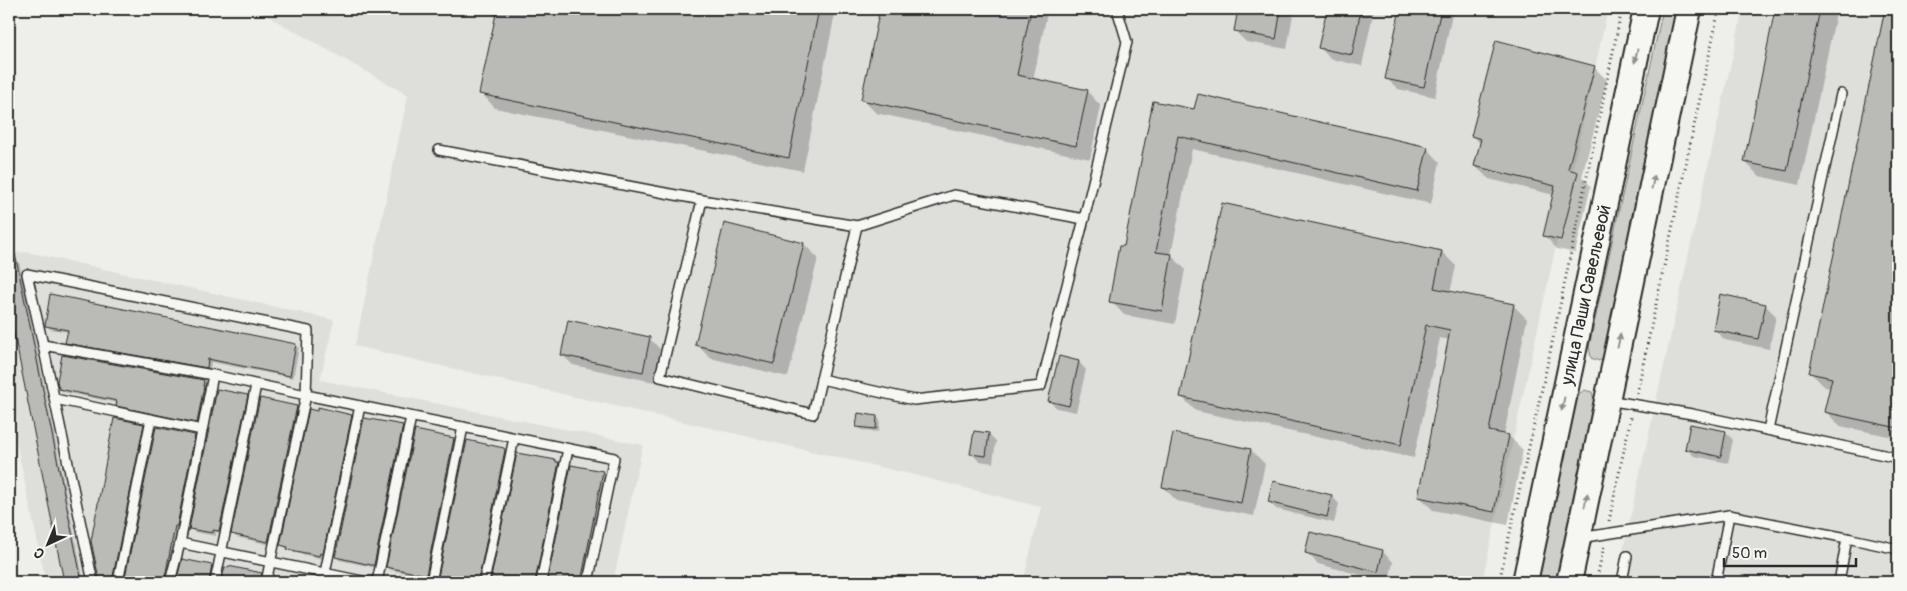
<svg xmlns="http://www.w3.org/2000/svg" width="1907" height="591" font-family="Pangolin,sans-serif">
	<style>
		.built { fill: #dededb }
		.green { fill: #cececa; stroke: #7c7c7a }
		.shadow { fill: #0003 }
		.building { fill: #babab7; stroke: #2b2b2b }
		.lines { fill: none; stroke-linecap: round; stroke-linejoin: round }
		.lane-casing { stroke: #2b2b2b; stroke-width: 12 }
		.secondary-casing { stroke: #2b2b2b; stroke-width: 28 }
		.path { stroke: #2b2b2b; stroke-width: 3; stroke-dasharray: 1 4; stroke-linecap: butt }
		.lane { stroke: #f6f6f2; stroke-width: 9 }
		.secondary { stroke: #f6f6f2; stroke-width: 24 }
		.oneway { fill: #90908e }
		.labels { text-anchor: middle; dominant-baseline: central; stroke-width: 4.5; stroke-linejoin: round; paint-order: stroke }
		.street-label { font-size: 18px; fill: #2b2b2b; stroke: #f6f6f2 }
	</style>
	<rect width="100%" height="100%" fill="#eeeeea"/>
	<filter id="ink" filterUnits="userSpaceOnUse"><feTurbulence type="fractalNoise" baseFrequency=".02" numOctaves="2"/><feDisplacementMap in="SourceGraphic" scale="10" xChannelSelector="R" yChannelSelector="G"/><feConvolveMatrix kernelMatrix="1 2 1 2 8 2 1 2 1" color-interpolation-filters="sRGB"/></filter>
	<g filter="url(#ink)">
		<!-- built -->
		<g class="built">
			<polygon points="255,9 1608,9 1482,582 1023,582 1041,507 910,474 355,346 408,95"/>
			<polygon points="1743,9 1898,9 1898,582 1616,582"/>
			<polygon points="27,252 334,320 320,380 643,445 613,582 46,582 9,408 9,253"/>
		</g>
		<!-- green -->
		<g class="green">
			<polygon points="1663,9 1685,9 1659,104 1604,357 1599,361 1591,358 1589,347"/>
			<polygon points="1584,390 1592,392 1594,400 1555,582 1538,582 1578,395"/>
		</g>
		<!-- shadow -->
		<g class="shadow">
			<polygon points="498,9 836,9 803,171 495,108 481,93"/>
			<polygon points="881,9 1048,9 1033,80 1087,91 1101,106 1090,159 876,113 862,99"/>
			<polygon points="1239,9 1294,9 1287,49 1246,42 1235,31"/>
			<polygon points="1328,9 1374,9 1362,66 1331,59 1320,48"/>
			<polygon points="1402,9 1453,9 1435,97 1398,89 1387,79"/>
			<polygon points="1777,9 1837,9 1800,185 1759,176 1745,162"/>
			<polygon points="1887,9 1898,9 1898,438 1840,426 1826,412 1831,388 1825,387 1811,373"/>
			<polygon points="1594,67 1607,80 1582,177 1591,186 1575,253 1557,249 1544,235 1554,195 1489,179 1475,166 1481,144 1472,136"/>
			<polygon points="1154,102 1427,148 1440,162 1431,204 1192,149 1171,255 1185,269 1175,324 1124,315 1111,301 1125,248"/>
			<polygon points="804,244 818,258 788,377 710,358 696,344"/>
			<polygon points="1442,252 1456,266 1450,293 1513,305 1527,319 1504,435 1509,436 1523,450 1508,525 1433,510 1419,496 1450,340 1440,338 1414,458 1196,411 1182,397"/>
			<polygon points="16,259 19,262 84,582 66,582 9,301 9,260"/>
			<polygon points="1765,305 1776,316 1769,349 1725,340 1714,329"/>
			<polygon points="46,325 295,345 299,348 293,378 211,362 210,370 70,345 66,342 68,332 50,329"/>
			<polygon points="649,338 660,349 654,382 573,365 562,355"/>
			<polygon points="1079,362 1086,370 1076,412 1057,408 1049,401"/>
			<polygon points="203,381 207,384 200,425 121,408 118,405 118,403 63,392 60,388"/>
			<polygon points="247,396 250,400 222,534 216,532 216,536 194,532 191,528"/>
			<polygon points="297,408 300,411 271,545 236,537 233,533"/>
			<polygon points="351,416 354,419 326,557 323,556 323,559 292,552 282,545"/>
			<polygon points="877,417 880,420 879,432 861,430 858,426"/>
			<polygon points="143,425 146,429 115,582 103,582 100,578"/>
			<polygon points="1691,425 1726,432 1733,440 1728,463 1694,456 1686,449"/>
			<polygon points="402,426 406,430 377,568 339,560 336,556"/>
			<polygon points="157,428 194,436 198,439 180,529 178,528 167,582 126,582"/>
			<polygon points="989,434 996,441 993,463 979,461 972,454"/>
			<polygon points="454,439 457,442 429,578 391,570 388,567"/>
			<polygon points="504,449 507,453 481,582 444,582 440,577"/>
			<polygon points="1251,450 1265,464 1254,516 1177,501 1163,487"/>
			<polygon points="518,454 555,461 562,467 538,582 492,582"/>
			<polygon points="572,466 602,472 606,475 585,582 549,582"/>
			<polygon points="1332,496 1339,504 1334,523 1276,509 1269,502"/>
			<polygon points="1383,552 1393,562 1389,582 1318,564 1307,553"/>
			<polygon points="183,561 212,566 215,569 212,582 178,582"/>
			<polygon points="225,568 259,573 263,577 261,582 222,582"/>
		</g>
		<!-- building -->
		<g class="building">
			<polygon points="497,9 819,9 789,158 479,94"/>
			<polygon points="880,9 1031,9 1017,75 1088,90 1076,146 861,100"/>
			<polygon points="1238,9 1281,9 1276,39 1234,31"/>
			<polygon points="1327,9 1361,9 1352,55 1318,48"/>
			<polygon points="1400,9 1441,9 1424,87 1385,79"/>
			<polygon points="1775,9 1820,9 1787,171 1744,162"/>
			<polygon points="1885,9 1898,9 1898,428 1824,412 1832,378 1809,373"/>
			<polygon points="1496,40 1595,66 1568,169 1578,172 1561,240 1543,236 1555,186 1474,166 1481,139 1471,136"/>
			<polygon points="1198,94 1428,147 1417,191 1178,136 1156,252 1172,254 1162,311 1109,302 1119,246 1124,246 1153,101 1194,109"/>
			<polygon points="1222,203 1442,251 1434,288 1514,304 1489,431 1509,435 1494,512 1418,497 1450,330 1426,325 1401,445 1180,397"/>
			<polygon points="724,223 804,243 774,364 695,345"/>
			<polygon points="15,254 29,321 82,582 64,582 9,308 9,255"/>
			<polygon points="50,294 296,344 290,376 208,359 207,368 65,343 68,330 45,326"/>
			<polygon points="1720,294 1766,304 1758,339 1713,330"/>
			<polygon points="568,320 650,337 643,372 561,355"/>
			<polygon points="62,355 204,380 203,386 204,386 197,423 116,406 117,401 59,389 57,381"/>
			<polygon points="1059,356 1079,361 1069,406 1048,401"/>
			<polygon points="217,389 248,395 219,531 213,530 213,533 189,529"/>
			<polygon points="260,398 297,406 268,542 231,534"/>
			<polygon points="318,407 352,415 323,554 320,553 319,556 287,549 288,547 280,545 309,409 317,411"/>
			<polygon points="858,413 877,416 876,429 856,427"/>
			<polygon points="114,418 144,424 112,581 99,579 91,541"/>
			<polygon points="364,418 403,425 374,565 371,565 335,557"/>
			<polygon points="1690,424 1726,431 1721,457 1685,449"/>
			<polygon points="156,427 195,435 177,526 175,526 164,582 124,582"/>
			<polygon points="415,430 454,438 426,575 386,567"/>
			<polygon points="974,431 989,433 986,456 970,454"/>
			<polygon points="1173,433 1251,449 1241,503 1162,487"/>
			<polygon points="467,440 504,448 505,450 478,582 441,582 442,578 438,577"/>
			<polygon points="517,453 556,460 556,462 559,462 535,582 490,582"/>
			<polygon points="571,465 603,471 581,582 547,582"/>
			<polygon points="1273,481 1332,495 1327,517 1268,502"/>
			<polygon points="1310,532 1383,550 1378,572 1305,553"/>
			<polygon points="182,559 212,565 209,582 176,582"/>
			<polygon points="228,566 262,573 260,582 221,582 225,567 228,568"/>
		</g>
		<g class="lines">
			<defs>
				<g id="lane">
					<polyline points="439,150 702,200 857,226 954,195 1084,219 1127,42 1117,9"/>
					<polyline points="702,200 660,377 813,414 857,226"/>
					<polyline points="43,345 27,274 308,331 306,395 614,458 588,582"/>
					<polyline points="821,379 914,400 1041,386 1084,219"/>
					<polyline points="55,399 202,430"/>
					<polyline points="1607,400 1692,414 1898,458"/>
					<polyline points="1768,430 1841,94"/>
					<polyline points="1579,538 1729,515"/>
					<polyline points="1847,538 1898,549"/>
					<polyline points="180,543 367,582"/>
					<polyline points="93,582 43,345 213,375 306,395 266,582"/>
					<polyline points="118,582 151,419"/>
					<polyline points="170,582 180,543 213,375"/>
					<polyline points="215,582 256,385"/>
					<polyline points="323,582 360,406"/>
					<polyline points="377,582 411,417"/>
					<polyline points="431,582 463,427"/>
					<polyline points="484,582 514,438"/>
					<polyline points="541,582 568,449"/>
					<polyline points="1622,582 1627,556"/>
					<polyline points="1716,582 1729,515 1847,538 1839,582"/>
				</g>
				<g id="secondary">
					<polyline points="1525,582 1646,9"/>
					<polyline points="1569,582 1689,9"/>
				</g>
			</defs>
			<!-- lane casing -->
			<use href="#lane" class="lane-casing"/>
			<!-- secondary casing -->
			<use href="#secondary" class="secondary-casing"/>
			<!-- path -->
			<g class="path">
				<polyline points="1637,393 1719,9"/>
				<polyline points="1609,521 1631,417"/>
				<polyline points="1499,582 1551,348 1622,9"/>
				<polyline points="1596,582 1604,546"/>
			</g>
			<!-- lane -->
			<use href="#lane" class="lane"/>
			<!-- secondary -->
			<use href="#secondary" class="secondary"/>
		</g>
		<!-- one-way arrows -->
		<defs><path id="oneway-solid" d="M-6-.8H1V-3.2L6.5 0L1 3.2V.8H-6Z" transform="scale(1.25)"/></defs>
		<g class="oneway">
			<use href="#oneway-solid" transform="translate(1636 56) rotate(102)"/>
			<use href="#oneway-solid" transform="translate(1653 182) rotate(-78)"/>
			<use href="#oneway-solid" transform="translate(1619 341) rotate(-78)"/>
			<use href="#oneway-solid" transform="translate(1563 404) rotate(102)"/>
			<use href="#oneway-solid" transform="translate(1586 500) rotate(-78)"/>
		</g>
	</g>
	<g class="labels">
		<!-- street labels -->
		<g class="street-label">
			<text transform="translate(1586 295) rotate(-78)">улица Паши Савельевой</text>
		</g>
	</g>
	<!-- margin -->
	<rect width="1907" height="591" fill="none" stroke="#f6f6f2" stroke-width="30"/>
	<rect x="15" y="15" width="1877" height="561" fill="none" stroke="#2b2b2b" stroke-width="2" filter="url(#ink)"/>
	<!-- north arrow -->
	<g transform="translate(48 544) rotate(224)" stroke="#f6f6f2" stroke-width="4" paint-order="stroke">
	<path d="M0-4L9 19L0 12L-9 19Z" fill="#2b2b2b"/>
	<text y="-8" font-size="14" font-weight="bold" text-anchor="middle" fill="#2b2b2b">С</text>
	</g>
	<!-- scale -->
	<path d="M1724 558v8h132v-8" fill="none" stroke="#2b2b2b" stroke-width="2.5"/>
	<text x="1732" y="558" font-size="15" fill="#2b2b2b" stroke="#f6f6f2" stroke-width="4" paint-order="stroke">50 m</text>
</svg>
